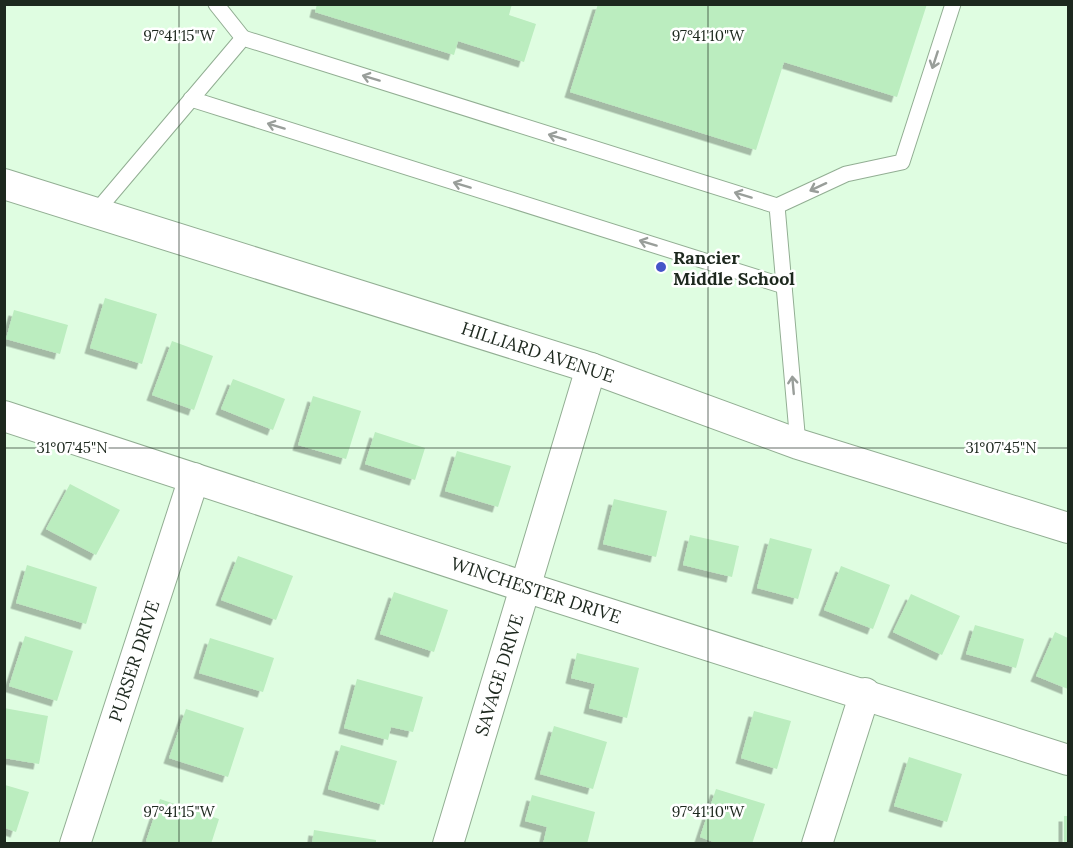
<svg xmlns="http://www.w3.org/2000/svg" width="1073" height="848" font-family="Lora,serif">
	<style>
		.building { fill: #bbedbf; filter: url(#shadow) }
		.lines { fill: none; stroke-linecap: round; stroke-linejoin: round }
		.service-casing { stroke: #92ae93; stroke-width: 17 }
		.minor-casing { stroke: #92ae93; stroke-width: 32 }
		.service { stroke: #fff; stroke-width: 15 }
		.minor { stroke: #fff; stroke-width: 30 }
		.oneway { stroke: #999e9a }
		.ticks { fill: none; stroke: #1d281e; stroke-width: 1.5; stroke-opacity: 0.45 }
		.poi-dot { fill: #4554c8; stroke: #fff; stroke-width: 2 }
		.labels { text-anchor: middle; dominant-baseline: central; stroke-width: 5; stroke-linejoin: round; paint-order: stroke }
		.poi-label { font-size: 18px; font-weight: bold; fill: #1d281e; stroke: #fff; text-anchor: start }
		.street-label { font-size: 18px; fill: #1d281e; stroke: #fff }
		.ticks-label { font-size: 15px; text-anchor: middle; fill: #1d281e; stroke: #fff; stroke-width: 5; stroke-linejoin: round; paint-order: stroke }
	</style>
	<defs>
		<filter id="shadow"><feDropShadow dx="-5.5" dy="5.5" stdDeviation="0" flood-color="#0004"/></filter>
	</defs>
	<rect width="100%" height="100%" fill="#dffde1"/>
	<!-- building -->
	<g class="building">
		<polygon points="317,4 512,4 509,15 536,24 524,62 458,41 454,55 315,12"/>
		<polygon points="598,4 927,4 897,97 784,62 756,150 570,92"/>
		<polygon points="105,298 157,314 142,364 90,348"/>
		<polygon points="14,310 68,325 60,354 6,339"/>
		<polygon points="172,341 213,356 194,410 152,395"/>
		<polygon points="233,379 285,399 273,430 221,409"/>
		<polygon points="313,396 361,411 346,459 298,445"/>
		<polygon points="375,432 425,448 415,480 365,464"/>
		<polygon points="457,451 511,466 498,507 445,491"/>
		<polygon points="70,484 120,510 96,555 46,529"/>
		<polygon points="614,499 667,511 656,557 603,544"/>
		<polygon points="690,535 739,546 732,577 683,565"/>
		<polygon points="770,538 812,549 798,599 757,588"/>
		<polygon points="238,556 293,576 276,620 221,600"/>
		<polygon points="27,565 97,587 86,624 16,603"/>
		<polygon points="841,566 890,585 873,629 824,610"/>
		<polygon points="394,592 448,610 434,652 380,634"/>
		<polygon points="911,594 960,616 942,655 893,632"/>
		<polygon points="975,625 1024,639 1016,668 966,654"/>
		<polygon points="1055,632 1068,638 1068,689 1036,676"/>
		<polygon points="25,636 73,651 57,701 9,686"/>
		<polygon points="210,638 274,658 263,692 199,673"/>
		<polygon points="577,653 639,668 627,718 589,708 595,684 571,678"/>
		<polygon points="357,679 423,697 413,732 391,727 388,740 344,728"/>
		<polygon points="4,708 48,716 39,764 4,758"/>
		<polygon points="186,709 244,728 228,777 169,758"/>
		<polygon points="754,711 791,721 777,769 741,758"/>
		<polygon points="554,726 607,742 593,789 540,774"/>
		<polygon points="341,745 397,761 384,805 328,789"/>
		<polygon points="909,757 962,774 947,822 894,806"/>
		<polygon points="5,785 29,792 16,832 5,828"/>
		<polygon points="716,789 765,804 752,844 719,844 700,837"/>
		<polygon points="532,795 595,812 587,844 543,844 547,827 525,821"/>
		<polygon points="160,799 219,819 211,844 153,844 146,841"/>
		<rect x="1064" y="816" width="4" height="28"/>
		<polygon points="314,830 376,840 376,844 312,844"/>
	</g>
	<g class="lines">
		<defs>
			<g id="service">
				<polyline points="216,4 243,38"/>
				<polyline points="191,99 784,286"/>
				<polyline points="777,206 846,174 902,162 953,4"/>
				<polyline points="95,213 243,38 777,206 798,444"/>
			</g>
			<g id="minor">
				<polyline points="4,184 591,368 798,444 1068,528"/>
				<polyline points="4,416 525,587 1068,760"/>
				<polyline points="75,844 194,478"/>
				<polyline points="448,844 591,368"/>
				<polyline points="817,844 865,693"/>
			</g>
		</defs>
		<!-- service casing -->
		<use href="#service" class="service-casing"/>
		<!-- minor casing -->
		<use href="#minor" class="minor-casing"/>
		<!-- service -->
		<use href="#service" class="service"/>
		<!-- minor -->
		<use href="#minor" class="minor"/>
	</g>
	<!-- one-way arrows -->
	<defs><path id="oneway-shaft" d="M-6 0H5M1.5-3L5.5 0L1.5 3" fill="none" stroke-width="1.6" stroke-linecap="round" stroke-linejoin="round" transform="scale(1.5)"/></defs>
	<g class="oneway">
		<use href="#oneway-shaft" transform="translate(935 60) rotate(108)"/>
		<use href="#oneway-shaft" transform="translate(371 78) rotate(-163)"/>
		<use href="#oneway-shaft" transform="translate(276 126) rotate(-163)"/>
		<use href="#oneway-shaft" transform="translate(557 137) rotate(-163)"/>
		<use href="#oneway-shaft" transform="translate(462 185) rotate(-163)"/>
		<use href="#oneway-shaft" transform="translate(818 187) rotate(155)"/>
		<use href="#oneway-shaft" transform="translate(743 195) rotate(-163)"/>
		<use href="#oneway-shaft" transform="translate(648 243) rotate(-163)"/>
		<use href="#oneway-shaft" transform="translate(793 385) rotate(-95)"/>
	</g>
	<!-- ticks -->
	<path class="ticks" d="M 179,4 L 179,844M 708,4 L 708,844M 4,448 L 1068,448"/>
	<!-- markers -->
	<circle class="poi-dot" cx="661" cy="267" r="6"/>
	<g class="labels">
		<!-- poi labels -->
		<g class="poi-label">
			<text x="673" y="257">Rancier<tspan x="673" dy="21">Middle School</tspan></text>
		</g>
		<!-- street labels -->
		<g class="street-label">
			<text transform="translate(538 352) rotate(18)">HILLIARD AVENUE</text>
			<text transform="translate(536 590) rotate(18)">WINCHESTER DRIVE</text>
			<text transform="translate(134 661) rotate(-72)">PURSER DRIVE</text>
			<text transform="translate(499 675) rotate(-73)">SAVAGE DRIVE</text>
		</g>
	</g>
	<g class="ticks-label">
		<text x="179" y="41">97°41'15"W</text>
		<text x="708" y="41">97°41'10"W</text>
		<text x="72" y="453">31°07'45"N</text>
		<text x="1001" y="453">31°07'45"N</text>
		<text x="179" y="817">97°41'15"W</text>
		<text x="708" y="817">97°41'10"W</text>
	</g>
	<!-- border -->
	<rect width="1073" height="848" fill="none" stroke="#1d281e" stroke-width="12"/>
</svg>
